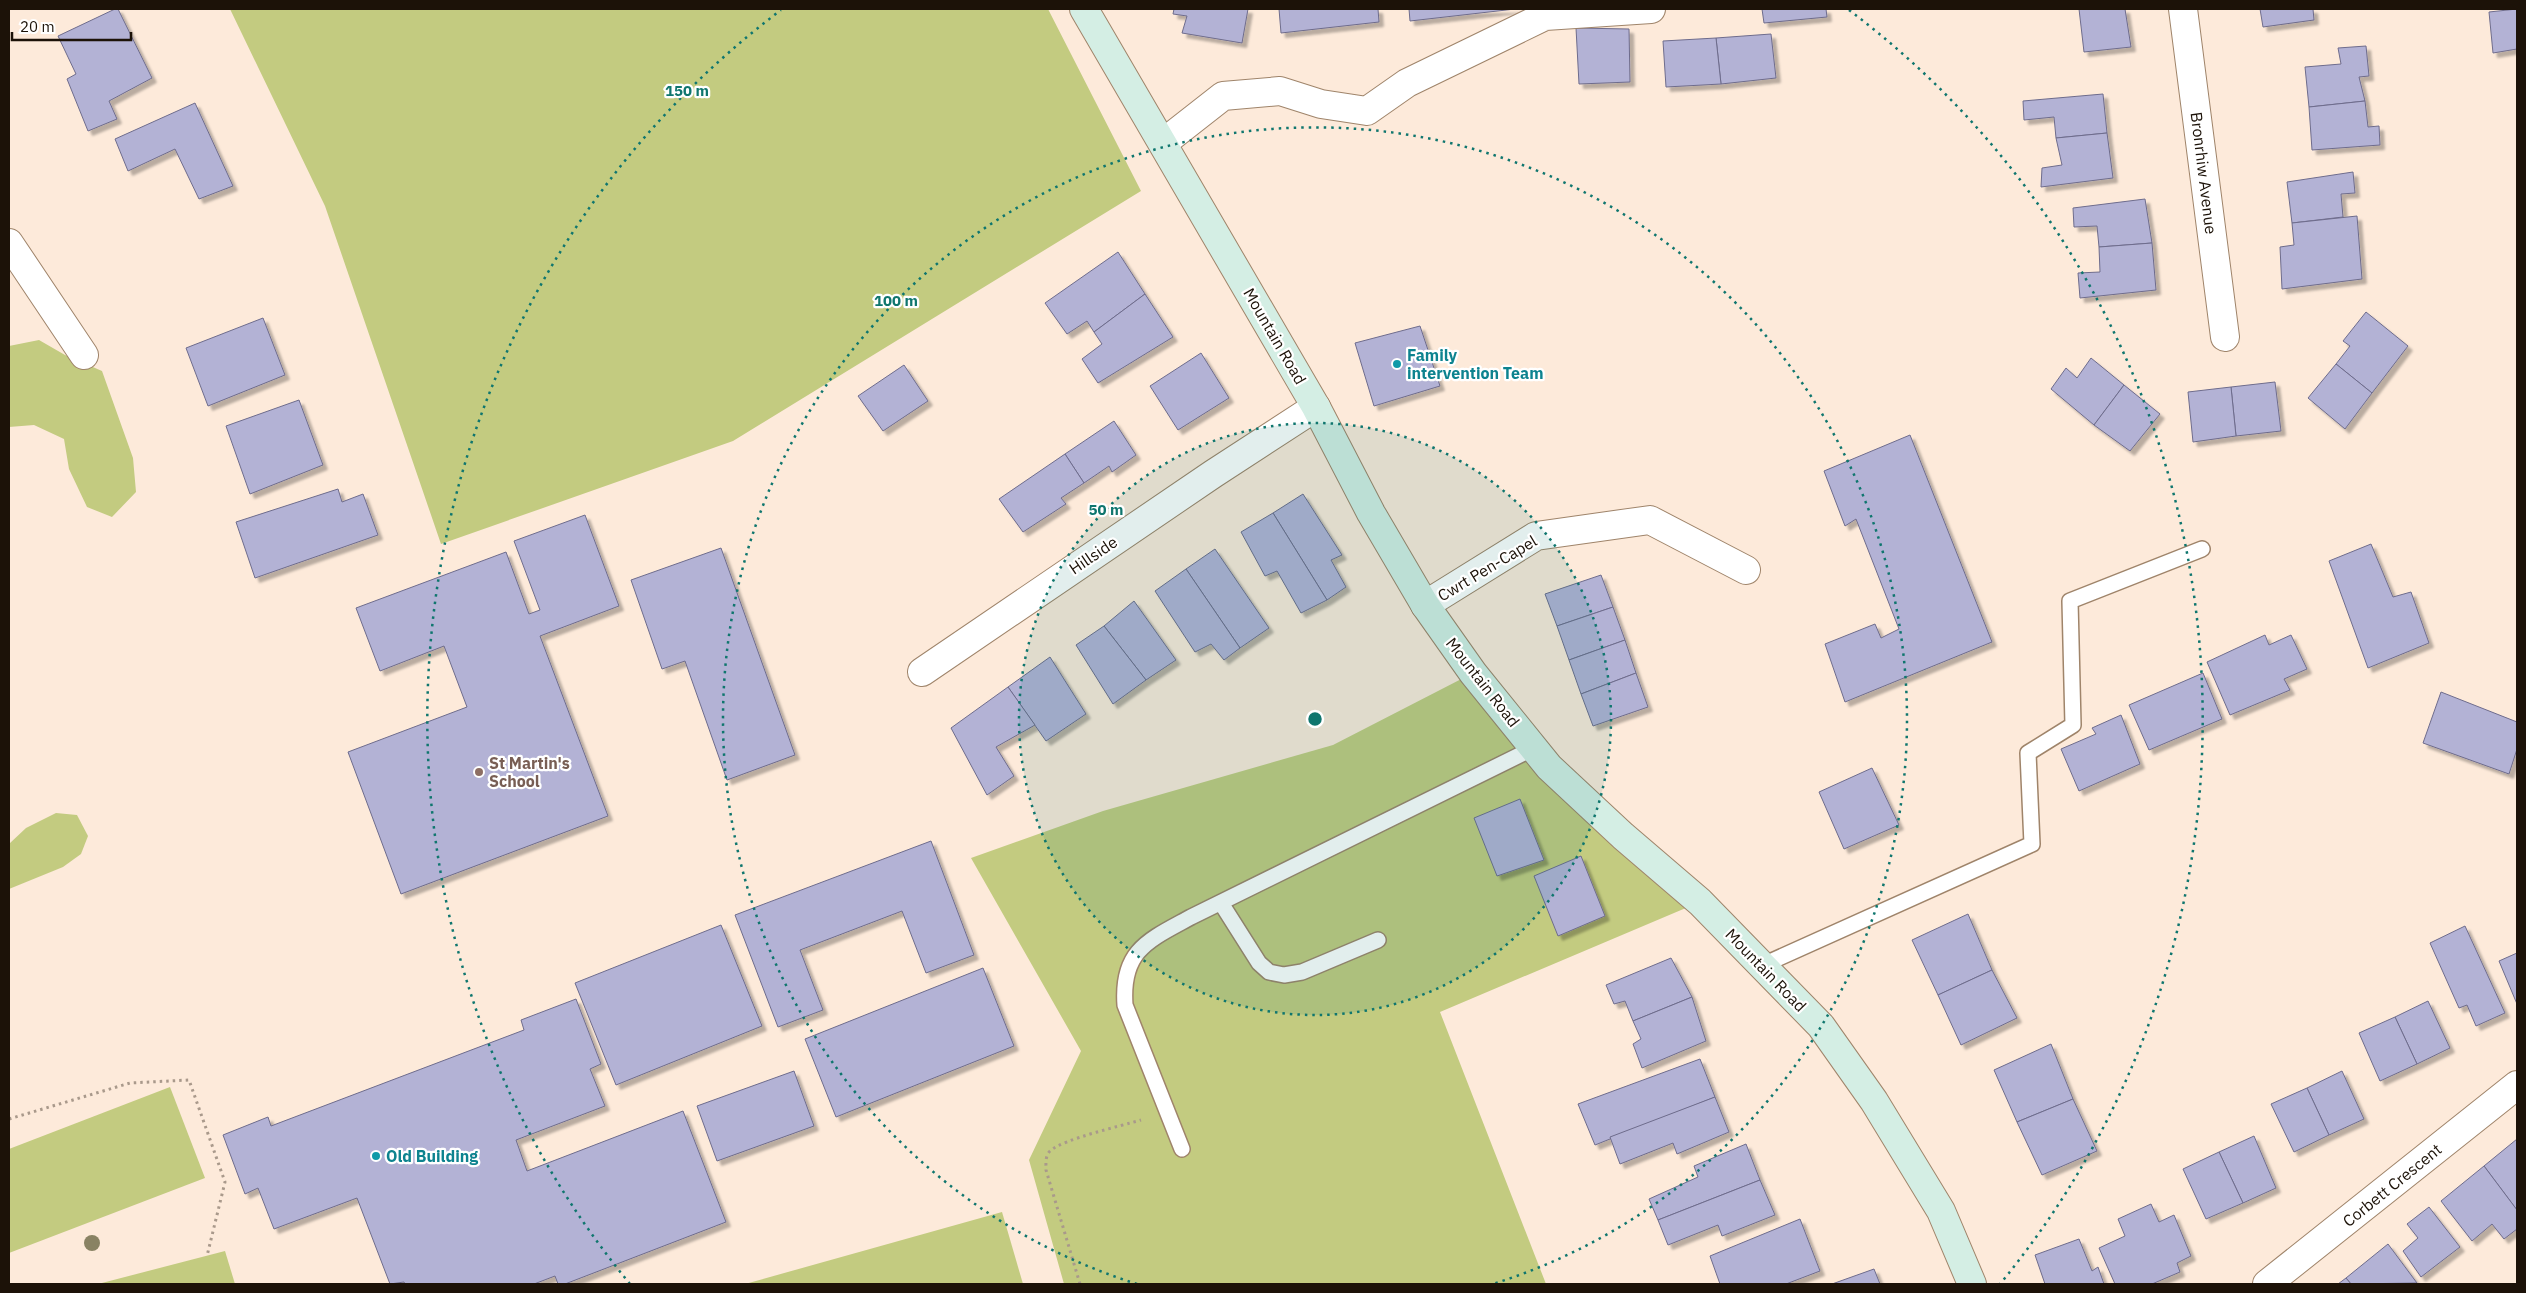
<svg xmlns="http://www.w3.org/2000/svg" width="2526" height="1293" font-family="'IBM Plex Sans',sans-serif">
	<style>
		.green { fill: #c3cb80 }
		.building { fill: #b3b2d5; stroke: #6e6c8c; filter: url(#shadow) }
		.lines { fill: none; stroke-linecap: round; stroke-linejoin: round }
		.service-casing { stroke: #9f846a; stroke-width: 18 }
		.minor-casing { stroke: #9f846a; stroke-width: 30 }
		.secondary-casing { stroke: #9f846a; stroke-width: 30 }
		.path { stroke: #a9998b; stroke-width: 3; stroke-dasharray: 2.5 4; stroke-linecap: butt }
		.service { stroke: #fff; stroke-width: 15 }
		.minor { stroke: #fff; stroke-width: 28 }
		.secondary { stroke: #d4eee4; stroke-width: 28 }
		.tree { fill: #898263 }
		.ring { fill: none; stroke: #0f766e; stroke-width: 2.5; stroke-dasharray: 2.5 5 }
		.culture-dot { fill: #0f9aa8; stroke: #fff; stroke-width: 2 }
		.education-dot { fill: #8d6e63; stroke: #fff; stroke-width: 2 }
		.labels { text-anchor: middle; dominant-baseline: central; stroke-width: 4.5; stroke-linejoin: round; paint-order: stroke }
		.street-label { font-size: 16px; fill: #1c1208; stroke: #fff }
		.culture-label { font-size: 16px; font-weight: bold; fill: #0d838f; stroke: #fff; text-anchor: start }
		.education-label { font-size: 16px; font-weight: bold; fill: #785e54; stroke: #fff; text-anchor: start }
		.centre { fill: #0f766e; stroke: #fff; stroke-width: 2.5 }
		.ring-label { font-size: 15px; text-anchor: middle; font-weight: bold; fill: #0f766e; stroke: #fff; stroke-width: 4.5; stroke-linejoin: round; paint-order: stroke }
	</style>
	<defs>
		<filter id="shadow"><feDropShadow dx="4.5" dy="4.5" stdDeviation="1" flood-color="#0004"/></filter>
	</defs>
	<rect width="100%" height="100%" fill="#fdeada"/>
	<!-- green -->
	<g class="green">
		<polygon points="230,9 1048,9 1141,191 733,441 441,544 325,206"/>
		<polygon points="39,340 65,355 102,371 133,458 136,492 112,517 87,507 69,469 64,439 34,425 9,427 9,346"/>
		<polygon points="1473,673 1700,902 1440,1012 1546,1284 1064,1284 1029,1160 1081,1051 971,858 1103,811 1333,745"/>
		<polygon points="56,813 77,815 88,836 81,854 63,867 9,889 9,844 26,828"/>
		<polygon points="170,1087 205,1178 9,1253 9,1149"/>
		<polygon points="1002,1212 1023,1284 745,1284"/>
		<polygon points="225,1251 235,1284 98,1284"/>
	</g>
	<!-- building -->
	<g class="building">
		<polygon points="115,9 118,9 152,78 109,101 117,119 88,131 67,79 76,74 58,36"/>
		<polygon points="1174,9 1248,9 1242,43 1182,33 1187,16 1173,14"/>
		<polygon points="1279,9 1378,9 1379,22 1281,33"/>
		<polygon points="1409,9 1515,9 1410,21"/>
		<polygon points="1762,9 1826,9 1827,17 1764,23"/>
		<polygon points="2079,9 2125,9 2131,47 2084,52"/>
		<polygon points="2260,9 2313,9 2314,20 2263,27"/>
		<polygon points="2517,9 2517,53 2517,49 2493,53 2489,12"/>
		<polygon points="1576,28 1629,29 1630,82 1579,84"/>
		<polygon points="1771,34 1776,78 1721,84 1716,38"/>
		<polygon points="1716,38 1721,84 1666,87 1663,41"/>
		<polygon points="2366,46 2369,76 2359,77 2365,101 2309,107 2305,67 2341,64 2338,48"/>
		<polygon points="2103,94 2107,133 2056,138 2054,117 2024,120 2023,101"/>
		<polygon points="2365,101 2368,127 2379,126 2380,145 2312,150 2309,107"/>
		<polygon points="195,103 233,186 199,199 175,149 128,171 115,139"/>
		<polygon points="2107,133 2113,178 2041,187 2042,168 2062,165 2056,138"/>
		<polygon points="2353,172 2355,193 2341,194 2343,217 2292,223 2287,182"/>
		<polygon points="2145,199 2152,243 2099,247 2097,226 2074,227 2073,208"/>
		<polygon points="2357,216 2362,279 2282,289 2280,247 2294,245 2292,223"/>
		<polygon points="2152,243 2156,290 2080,298 2078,273 2100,272 2099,247"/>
		<polygon points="1118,252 1145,294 1094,332 1087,321 1067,334 1045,303"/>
		<polygon points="1145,294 1173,337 1098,383 1082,359 1102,344 1094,332"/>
		<polygon points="2366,312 2408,346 2372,393 2336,364 2350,346 2343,341"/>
		<polygon points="263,318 285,375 208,406 186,348"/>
		<polygon points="1420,326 1440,386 1374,406 1355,343"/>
		<polygon points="1201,353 1229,398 1178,430 1150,386"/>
		<polygon points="2091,358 2124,385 2094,425 2051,389 2066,368 2077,378"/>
		<polygon points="2336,364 2372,393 2345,429 2308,398"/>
		<polygon points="904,365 928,401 883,431 858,396"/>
		<polygon points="2275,382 2281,431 2236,436 2231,387"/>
		<polygon points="2124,385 2160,414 2130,451 2094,425"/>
		<polygon points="2231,387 2236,436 2193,442 2188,392"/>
		<polygon points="299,400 323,465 250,494 226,426"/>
		<polygon points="1114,421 1136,455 1112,472 1109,466 1084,483 1065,454"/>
		<polygon points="1910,435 1992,642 1845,702 1825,644 1875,624 1881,638 1899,629 1856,519 1845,526 1824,471"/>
		<polygon points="1065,454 1084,483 1061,498 1066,504 1023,532 999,499"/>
		<polygon points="338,489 342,502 363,494 378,535 255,578 236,522"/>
		<polygon points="1303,494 1342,555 1331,560 1346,587 1327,600 1273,513"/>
		<polygon points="1273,513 1327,600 1301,613 1277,571 1265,576 1241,532"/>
		<polygon points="585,515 619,606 540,636 608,816 401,894 348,752 467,707 444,646 380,671 356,608 506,552 529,614 540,610 514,541"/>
		<polygon points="2371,544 2393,597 2411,592 2429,643 2368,668 2329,561"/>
		<polygon points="721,548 795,755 727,780 685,661 662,669 631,580"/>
		<polygon points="1215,549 1269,628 1240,648 1186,569"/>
		<polygon points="1186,569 1240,648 1224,660 1211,644 1195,652 1155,591"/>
		<polygon points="1601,575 1613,607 1557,626 1545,594"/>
		<polygon points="1134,601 1176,660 1146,680 1104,626"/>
		<polygon points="1613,607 1625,640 1569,660 1557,626"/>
		<polygon points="1104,626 1146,680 1113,704 1076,645"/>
		<polygon points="2265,635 2269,645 2291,635 2307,669 2284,679 2290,690 2230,715 2207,662"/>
		<polygon points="1625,640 1636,673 1581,694 1569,660"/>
		<polygon points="1050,657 1086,714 1046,741 1008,687"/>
		<polygon points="1636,673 1648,707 1593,726 1581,694"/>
		<polygon points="2203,673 2222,719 2149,750 2129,705"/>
		<polygon points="1008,687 1035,725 996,747 1014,776 987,795 951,728"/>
		<polygon points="2441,692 2517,722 2517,749 2509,774 2423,743"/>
		<polygon points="2121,715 2140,764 2079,791 2061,749 2096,734 2092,728"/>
		<polygon points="1872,768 1899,825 1844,849 1819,792"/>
		<polygon points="1520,799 1544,860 1497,876 1474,818"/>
		<polygon points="931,841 974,955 926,973 902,911 800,950 823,1010 778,1027 735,915"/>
		<polygon points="1581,856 1605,916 1558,936 1534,876"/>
		<polygon points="1968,914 1992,970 1938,995 1912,940"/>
		<polygon points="721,925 762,1026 616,1085 575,983"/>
		<polygon points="2465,926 2505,1013 2476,1026 2467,1005 2459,1008 2430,943"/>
		<polygon points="2517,953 2517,1004 2499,961"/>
		<polygon points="1671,958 1692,997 1633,1021 1625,1001 1614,1004 1606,985"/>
		<polygon points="983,968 1014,1046 836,1117 805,1039"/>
		<polygon points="1992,970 2017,1018 1961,1045 1938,995"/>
		<polygon points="1692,997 1706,1041 1642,1068 1633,1044 1641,1039 1633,1021"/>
		<polygon points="576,999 601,1064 590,1069 605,1106 516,1140 527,1171 683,1111 726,1222 565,1284 558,1284 555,1276 534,1284 405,1284 404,1282 390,1284 357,1198 274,1229 258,1188 245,1194 223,1135 268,1117 271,1126 524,1030 521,1020"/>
		<polygon points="2428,1001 2450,1048 2417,1064 2395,1017"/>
		<polygon points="2395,1017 2417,1064 2380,1081 2359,1033"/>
		<polygon points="2051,1044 2073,1099 2017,1122 1994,1070"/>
		<polygon points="1700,1059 1715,1097 1595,1145 1578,1104"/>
		<polygon points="794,1071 814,1126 717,1161 697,1106"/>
		<polygon points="2342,1071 2364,1119 2329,1135 2307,1088"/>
		<polygon points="2307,1088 2329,1135 2294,1152 2271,1104"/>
		<polygon points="1715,1097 1729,1132 1677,1154 1673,1143 1620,1164 1610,1137"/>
		<polygon points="2073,1099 2097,1151 2042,1175 2017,1122"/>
		<polygon points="2254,1136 2276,1188 2243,1203 2219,1152"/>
		<polygon points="2517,1139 2517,1210 2484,1166"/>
		<polygon points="1746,1144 1760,1180 1658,1220 1649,1199 1698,1177 1694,1166"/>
		<polygon points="2219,1152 2243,1203 2206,1219 2183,1169"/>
		<polygon points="2484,1166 2517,1210 2517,1229 2504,1239 2492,1224 2472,1241 2441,1201"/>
		<polygon points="1760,1180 1775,1215 1722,1236 1718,1225 1668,1245 1658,1220"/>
		<polygon points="2151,1204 2159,1222 2174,1215 2191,1256 2177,1263 2180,1272 2152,1284 2115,1284 2099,1248 2125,1236 2118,1219"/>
		<polygon points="2429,1207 2460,1247 2421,1277 2403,1251 2418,1238 2407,1224"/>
		<polygon points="1800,1219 1820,1271 1786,1284 1720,1284 1710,1256"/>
		<polygon points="2079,1239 2092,1271 2098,1267 2104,1284 2045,1284 2035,1255"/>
		<polygon points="2388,1244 2417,1283 2351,1284 2346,1278"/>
		<polygon points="1874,1269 1880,1284 1832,1284"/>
		<polygon points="2346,1278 2351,1284 2338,1284"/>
	</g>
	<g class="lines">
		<defs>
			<g id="service">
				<polyline points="1221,903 1259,963 1269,972 1284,975 1302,972 1378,940"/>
				<polyline points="1763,965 2032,844 2028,753 2073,725 2070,601 2202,549"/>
				<path d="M 1182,1149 L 1125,1005 C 1121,950 1149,940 1191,917 L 1534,748"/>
			</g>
			<g id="minor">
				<polyline points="2183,9 2225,337"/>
				<polyline points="1163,143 1223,96 1280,91 1321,104 1367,111 1407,83 1545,16 1651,9"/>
				<polyline points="9,243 84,355"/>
				<polyline points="1425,605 1536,536 1650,520 1746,570"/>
				<polyline points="922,672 1213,474 1316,407"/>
				<polyline points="2267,1284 2517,1085"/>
			</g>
			<polyline id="secondary" points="1084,9 1316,407 1371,513 1425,605 1473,673 1549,767 1623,836 1700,902 1821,1026 1874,1101 1941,1211 1972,1284"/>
		</defs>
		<!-- service casing -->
		<use href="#service" class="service-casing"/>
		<!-- minor casing -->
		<use href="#minor" class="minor-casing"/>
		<!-- secondary casing -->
		<use href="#secondary" class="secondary-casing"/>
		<!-- path -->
		<g class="path">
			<polyline points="9,1119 130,1083 189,1080 225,1182 207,1256"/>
			<path d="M 1080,1284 L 1046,1170 C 1046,1164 1045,1156 1050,1151 C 1063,1139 1121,1126 1141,1120"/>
		</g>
		<!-- service -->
		<use href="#service" class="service"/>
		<!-- minor -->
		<use href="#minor" class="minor"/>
		<!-- secondary -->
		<use href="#secondary" class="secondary"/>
	</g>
	<!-- trees -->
	<circle class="tree" cx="92" cy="1243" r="8"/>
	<!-- distance rings -->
	<circle cx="1315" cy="719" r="296" fill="#0f766e" fill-opacity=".12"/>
	<g class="ring">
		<circle cx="1315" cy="719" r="296"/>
		<path d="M1137 1284A592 592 0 1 1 1493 1284"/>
		<path d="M630 1284A888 888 0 0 1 781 10M1849 10A888 888 0 0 1 2000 1284"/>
	</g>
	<!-- markers -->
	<g class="culture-dot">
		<circle cx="1397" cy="364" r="5"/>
		<circle cx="376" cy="1156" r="5"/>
	</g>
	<circle class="education-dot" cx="479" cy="772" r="5"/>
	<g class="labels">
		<!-- street labels -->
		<g class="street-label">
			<text transform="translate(2204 173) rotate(83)">Bronrhiw Avenue</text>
			<text transform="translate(1275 336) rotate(60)">Mountain Road</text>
			<text transform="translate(1093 555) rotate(-34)">Hillside</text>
			<text transform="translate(1487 568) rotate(-31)">Cwrt Pen-Capel</text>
			<text transform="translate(1483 682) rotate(52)">Mountain Road</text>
			<text transform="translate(1766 970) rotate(46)">Mountain Road</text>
			<text transform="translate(2392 1185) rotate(-39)">Corbett Crescent</text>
		</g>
		<!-- culture labels -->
		<g class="culture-label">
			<text x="1407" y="355">Family<tspan x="1407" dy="18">intervention Team</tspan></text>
			<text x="386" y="1156">Old Building</text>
		</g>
		<!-- education labels -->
		<g class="education-label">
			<text x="489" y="763">St Martin's<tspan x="489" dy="18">School</tspan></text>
		</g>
	</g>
	<circle cx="1315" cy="719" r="8" class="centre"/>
	<g class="ring-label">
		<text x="687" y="96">150 m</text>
		<text x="896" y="306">100 m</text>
		<text x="1106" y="515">50 m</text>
	</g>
	<!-- border -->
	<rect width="2526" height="1293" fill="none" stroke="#1c1208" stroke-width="20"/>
	<!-- scale -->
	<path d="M12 32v8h119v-8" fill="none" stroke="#1c1208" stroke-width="2.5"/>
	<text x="20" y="32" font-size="15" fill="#1c1208" stroke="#ffffff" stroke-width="4" paint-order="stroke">20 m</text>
</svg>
